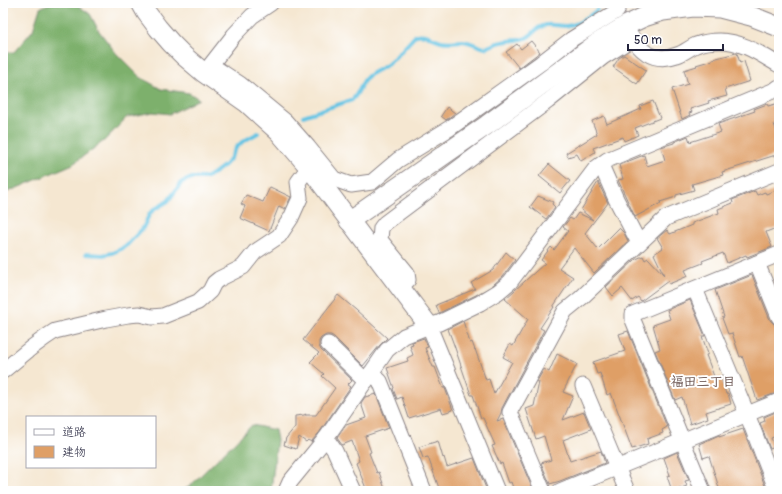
<svg xmlns="http://www.w3.org/2000/svg" width="782" height="494" font-family="Pangolin,'Klee One',sans-serif">
	<style>
		.forest { fill: #7db06c; stroke: #506954 }
		.lines { fill: none; stroke-linecap: round; stroke-linejoin: round }
		.stream { stroke: #66c5e4; stroke-width: 4 }
		.building { fill: #df9f66 }
		.minor-casing { stroke: #8c8486; stroke-width: 17 }
		.tertiary-casing { stroke: #8c8486; stroke-width: 21 }
		.minor { stroke: #fff; stroke-width: 15 }
		.tertiary { stroke: #fff; stroke-width: 19 }
		.labels { text-anchor: middle; dominant-baseline: central; stroke-width: 4; stroke-linejoin: round; paint-order: stroke }
		.neighbourhood-label { font-size: 13px; font-weight: bold; fill: #644e4a; stroke: #fff }
	</style>
	<rect width="100%" height="100%" fill="#fff"/>
	<filter id="ink" filterUnits="userSpaceOnUse"><feTurbulence type="fractalNoise" baseFrequency=".025" numOctaves="2"/><feDisplacementMap in="SourceGraphic" scale="8" xChannelSelector="R" yChannelSelector="G"/><feConvolveMatrix kernelMatrix="1 2 1 2 8 2 1 2 1" color-interpolation-filters="sRGB"/></filter>
	<filter id="wash" filterUnits="userSpaceOnUse"><feTurbulence type="fractalNoise" baseFrequency=".012" numOctaves="4" result="noise"/><feDisplacementMap in="SourceGraphic" scale="16" xChannelSelector="R" yChannelSelector="G"/><feGaussianBlur stdDeviation="0.9" result="paint"/><feColorMatrix in="noise" values="0 0 0 0 0 0 0 0 0 0 0 0 0 0 0 0 0 1.4 0 .05"/><feComposite in="paint" operator="in"/></filter>
	<g filter="url(#wash)">
		<rect width="100%" height="100%" fill="#f5e7d1"/>
		<!-- forest -->
		<g class="forest">
			<polygon points="50,3 76,4 90,14 99,31 116,53 140,77 161,89 189,93 199,99 170,114 153,112 127,117 105,140 73,164 3,194 3,53 14,52 33,30 40,8"/>
			<polygon points="252,425 275,430 277,440 271,491 182,491 190,486"/>
		</g>
		<g class="lines">
			<!-- stream -->
			<g class="stream">
				<path d="M 303,116 L 352,100 C 359,94 360,84 367,77 C 373,71 382,69 388,64 C 398,55 407,45 416,35 C 427,33 431,38 441,41 C 449,43 455,41 463,41 C 471,42 477,46 485,48 C 491,46 495,43 502,42 C 510,40 518,41 526,38 C 533,35 535,28 543,26 C 550,23 557,26 564,26 C 577,26 587,18 597,10"/>
				<polyline points="86,254 103,255 112,253 121,249 128,244 143,228 150,213 155,209 168,201 182,182 192,178 203,178 207,177 217,171 225,165 230,159 236,148 242,142 258,133"/>
			</g>
		</g>
		<g id="blocks">
			<!-- building -->
			<g class="building">
				<polygon points="531,41 540,52 519,68 506,52 517,44 521,49"/>
				<polygon points="736,53 737,53 740,63 744,61 750,81 725,89 727,96 708,101 709,103 690,109 692,112 689,113 690,115 682,119 672,89 688,84 684,70 697,66 696,65 713,60 713,59"/>
				<polygon points="624,55 646,70 637,84 613,67 619,58"/>
				<polygon points="653,101 660,118 635,128 638,135 624,141 623,137 593,148 595,152 581,161 577,154 568,157 566,153 597,134 592,121 604,116 607,124 641,109 640,106"/>
				<polygon points="779,103 779,122 774,124 779,137 779,154 722,172 723,175 692,184 694,190 676,195 676,197 660,202 661,203 635,217 618,180 623,179 619,165 644,155 647,166 665,160 661,147 674,143 674,142 688,136 690,142 721,132 718,124 755,111 754,109 767,104 768,106"/>
				<polygon points="447,107 455,113 446,120 441,116"/>
				<polygon points="549,164 570,181 560,193 539,176"/>
				<polygon points="598,182 608,203 585,233 598,249 619,228 624,233 628,241 594,273 574,248 559,268 573,277 553,307 554,307 540,328 544,330 502,408 501,413 497,421 503,419 533,490 528,491 514,491 511,482 509,483 502,463 500,464 492,446 495,445 483,418 481,418 473,395 471,395 454,345 448,329 463,321 470,343 472,342 475,350 475,349 486,380 489,379 494,394 512,362 503,357 510,344 513,346 528,319 505,299 545,263 541,260 551,247 554,250 568,231 563,227 570,218 573,220 578,213 593,220 581,210"/>
				<polygon points="270,187 291,197 285,209 279,206 269,231 240,218 245,206 241,204 246,195 263,202"/>
				<polygon points="779,189 779,227 766,232 772,247 747,257 746,255 727,263 723,253 702,261 703,263 685,270 688,276 669,284 668,281 641,301 638,297 632,301 622,288 613,296 606,287 636,259 643,256 645,260 648,258 664,275 654,254 663,248 657,238 667,230 670,234 692,225 692,223 719,213 718,209 733,203 732,200 755,191 757,195 765,192 766,194"/>
				<polygon points="538,196 553,202 552,204 555,207 546,219 530,207"/>
				<polygon points="506,252 515,260 503,276 493,285 476,295 439,313 436,305 475,289 471,283 493,270"/>
				<polygon points="752,275 770,320 775,325 779,336 779,392 757,400 742,356 740,357 732,333 728,334 722,318 724,317 715,290"/>
				<polygon points="338,295 356,310 387,338 380,345 363,366 334,337 331,335 326,335 321,338 319,341 319,346 321,350 352,380 348,384 351,386 319,433 311,442 308,440 306,442 299,437 296,449 284,445 286,438 295,427 295,416 304,415 306,414 305,415 316,415 335,388 322,376 324,374 310,362 319,353 303,340"/>
				<polygon points="690,300 705,336 702,336 708,354 706,355 715,379 721,377 726,394 728,393 731,404 706,412 708,418 690,424 682,397 675,400 655,351 660,349 653,325 670,319 667,310"/>
				<polygon points="628,331 667,427 662,430 663,433 647,439 648,444 632,449 611,393 607,395 600,373 597,374 593,362 625,351 619,334"/>
				<polygon points="424,338 428,347 425,348 433,367 435,367 443,388 445,388 453,410 443,413 441,408 409,418 402,397 397,399 393,389 394,388 387,368 408,361 407,358 413,355 410,346 413,345 412,342"/>
				<polygon points="557,354 577,364 563,392 573,396 563,420 584,412 591,429 563,440 570,461 601,451 605,463 560,481 550,484 541,463 551,460 544,436 536,439 526,409 534,406 539,382 537,381 544,369 549,372"/>
				<polygon points="376,394 389,428 365,436 371,452 369,453 377,473 379,472 385,489 379,491 367,491 356,463 359,461 352,441 342,445 337,438 346,425 366,418 361,403 365,397"/>
				<polygon points="778,411 779,415 779,435 771,438 775,447 770,449 760,423 765,421 764,417"/>
				<polygon points="743,429 767,491 720,491 709,456 703,458 699,444 719,435 719,437"/>
				<polygon points="438,441 443,458 444,457 447,467 474,458 487,491 440,491 428,457 423,458 419,447"/>
				<polygon points="677,452 689,480 685,481 687,486 672,491 667,476 670,475 664,458"/>
			</g>
		</g>
	</g>
	<g filter="url(#ink)">
		<use href="#blocks" fill-opacity="0" stroke="#8c8486" stroke-width="1"/>
		<g class="lines">
			<defs>
				<g id="minor">
					<path d="M 627,30 C 639,50 652,64 677,55 C 684,53 689,48 696,45 C 704,42 712,41 720,41 C 742,41 760,54 779,65"/>
					<polyline points="211,65 240,84 285,121 308,147 334,179 351,185 372,182 398,160 450,128 541,63 572,39 617,11"/>
					<polyline points="206,71 234,35 252,16 271,3"/>
					<polyline points="601,165 616,199 639,243"/>
					<polyline points="757,263 779,317"/>
					<polyline points="400,288 408,280 407,273 380,240 381,228 385,223 548,101 603,57 632,39"/>
					<polyline points="695,289 747,414 777,491"/>
					<polyline points="429,326 497,491"/>
					<polyline points="328,344 366,381"/>
					<polyline points="3,371 31,348 46,337 55,331 106,319 128,315 139,314 152,317 163,316 198,302 210,291 214,283 219,279 243,267 255,252 279,236 291,218 300,198 298,182 309,167"/>
					<polyline points="371,373 380,381 424,491"/>
					<polyline points="583,386 627,491"/>
					<polyline points="326,438 335,451 353,491"/>
					<polyline points="286,491 290,482 326,438 387,350 404,336 429,326 439,323 480,303 498,292 510,282 596,168 607,160 775,90 779,87"/>
					<polyline points="543,491 510,412 565,311 581,298 666,218 779,171"/>
					<polyline points="560,491 779,401"/>
					<polyline points="703,491 633,320 633,314 779,254"/>
				</g>
				<g id="tertiary">
					<polyline points="141,3 146,12 158,28 171,43 184,56 204,73 247,103 279,132 309,167 429,326"/>
					<polyline points="349,221 487,125 599,42 625,26 644,17 663,11 693,7 720,8 751,16 779,27"/>
				</g>
			</defs>
			<!-- minor casing -->
			<use href="#minor" class="minor-casing"/>
			<!-- tertiary casing -->
			<use href="#tertiary" class="tertiary-casing"/>
			<!-- minor -->
			<use href="#minor" class="minor"/>
			<!-- tertiary -->
			<use href="#tertiary" class="tertiary"/>
		</g>
	</g>
	<g class="labels">
		<!-- neighbourhood labels -->
		<g class="neighbourhood-label">
			<text x="703" y="382">福田三丁目</text>
		</g>
	</g>
	<!-- margin -->
	<rect width="782" height="494" fill="none" stroke="#fff" stroke-width="16"/>
	<!-- legend -->
	<rect x="26" y="416" width="130" height="52" fill="#ffffff" stroke="#a7a7b1"/>
	<rect x="34" y="429" width="20" height="6" fill="#ffffff" stroke="#a7a7b1"/>
	<text x="62" y="436" font-size="12" fill="#22223b">道路</text>
	<rect x="34" y="446" width="20" height="12" fill="#df9f66" stroke="#a7a7b1"/>
	<text x="62" y="456" font-size="12" fill="#22223b">建物</text>
	<!-- scale -->
	<path d="M628 44v6h95v-6" fill="none" stroke="#22223b" stroke-width="2"/>
	<text x="634" y="44" font-size="12" fill="#22223b" stroke="#ffffff" stroke-width="3" paint-order="stroke">50 m</text>
</svg>
